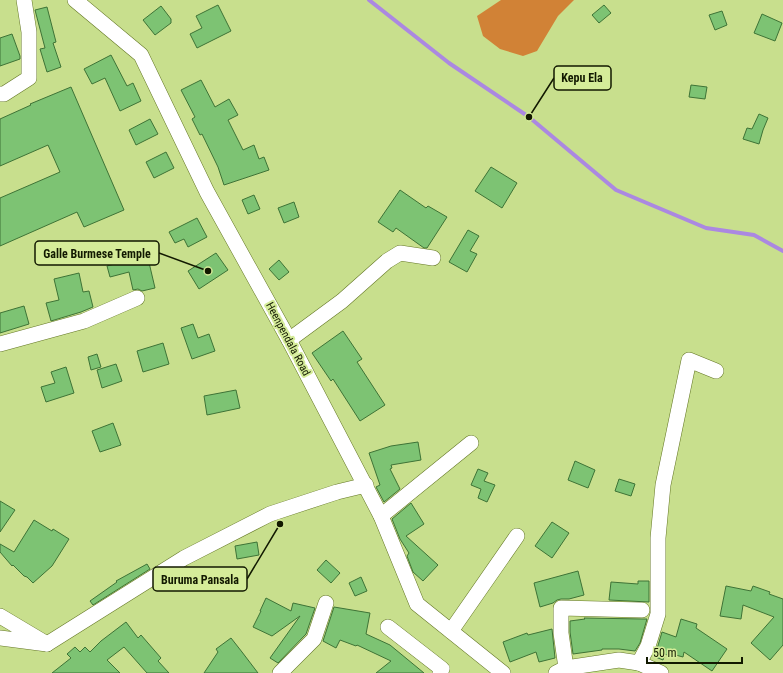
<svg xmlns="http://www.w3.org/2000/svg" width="783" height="673" font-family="'Roboto Condensed',sans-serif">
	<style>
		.forest { fill: #d18236 }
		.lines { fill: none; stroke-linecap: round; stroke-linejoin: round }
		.stream { stroke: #ab88e1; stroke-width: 4 }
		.building { fill: #7dc373; stroke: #3e7336 }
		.minor-casing { stroke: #647725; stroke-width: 16 }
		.minor { stroke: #fff; stroke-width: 15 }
		.labels { text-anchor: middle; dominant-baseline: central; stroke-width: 4; stroke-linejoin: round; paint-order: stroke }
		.street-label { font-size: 11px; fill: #121900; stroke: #d5ec99 }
		.leader { fill: none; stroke: #121900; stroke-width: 1.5 }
		.callout-dot { fill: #121900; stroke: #d5ec99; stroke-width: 1.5 }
		.callout { fill: #d5ec99; stroke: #121900; stroke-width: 1.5 }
		.callout-label { font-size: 12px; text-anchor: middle; font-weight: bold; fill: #121900 }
	</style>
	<rect width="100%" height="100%" fill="#c8df8d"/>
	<!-- forest -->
	<polygon class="forest" points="501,0 574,0 558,16 537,51 523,56 500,49 483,36 477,16"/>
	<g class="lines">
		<!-- stream -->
		<polyline class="stream" points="369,0 449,63 529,117 616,190 706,228 754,235 783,251"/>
	</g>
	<!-- building -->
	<g class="building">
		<polygon points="218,5 231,31 197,48 190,34 202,28 196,16"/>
		<polygon points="604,5 611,13 599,23 592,15"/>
		<polygon points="161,6 171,19 171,23 155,35 143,20"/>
		<polygon points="47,7 56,42 53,43 61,67 47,72 40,49 45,48 35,10"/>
		<polygon points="722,11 727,25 715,30 709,15"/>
		<polygon points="762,14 782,23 775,41 754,33"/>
		<polygon points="12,34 20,56 20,59 0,66 0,38"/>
		<polygon points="111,55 127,86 133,83 141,101 120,111 105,78 92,84 84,69"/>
		<polygon points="201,80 215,107 229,99 238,115 228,120 243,150 254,145 259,159 264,157 269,170 224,185 218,167 202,134 200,135 192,119 195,117 181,90"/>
		<polygon points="691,85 707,87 705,99 689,97"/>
		<polygon points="71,87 124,210 84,227 77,212 0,246 0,198 60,172 48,145 0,166 0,119 31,105 30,104"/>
		<polygon points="759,114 768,118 763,130 759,144 743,139 747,128 752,129"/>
		<polygon points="150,119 158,134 136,145 129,130"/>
		<polygon points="166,152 174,168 154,178 146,162"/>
		<polygon points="491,167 517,183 502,208 475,191"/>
		<polygon points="400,190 426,208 428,206 447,217 427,248 424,248 396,228 393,232 378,222"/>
		<polygon points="254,195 260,209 248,214 242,200"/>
		<polygon points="294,202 299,217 284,223 278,208"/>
		<polygon points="197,218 207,237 188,247 184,239 175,243 169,232"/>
		<polygon points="468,230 479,236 470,251 477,254 467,272 449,262"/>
		<polygon points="216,253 228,270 199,289 188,271"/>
		<polygon points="147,254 155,288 142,291 138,289 133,290 129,272 110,277 107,266 126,261 126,259"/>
		<polygon points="279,260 289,272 279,280 269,269"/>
		<polygon points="79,273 83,292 89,291 93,307 81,312 51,321 46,303 59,300 54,279"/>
		<polygon points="24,306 29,324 0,333 0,313"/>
		<polygon points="193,324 198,338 209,334 215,351 192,359 181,328"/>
		<polygon points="343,331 362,359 357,362 385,405 360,421 333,379 331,381 312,353"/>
		<polygon points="163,343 169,364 143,372 137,351"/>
		<polygon points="97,354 101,367 91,370 88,357"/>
		<polygon points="116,364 122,381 102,388 97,370"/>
		<polygon points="66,367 74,393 46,402 41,387 55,383 51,372"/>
		<polygon points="236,390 240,408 207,415 204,396"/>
		<polygon points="113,423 121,445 100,452 92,431"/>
		<polygon points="418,442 421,460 391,465 392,468 390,469 400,489 384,502 376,487 380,485 369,453 391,446"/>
		<polygon points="575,461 595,470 588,488 568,480"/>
		<polygon points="478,469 488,473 484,481 495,485 487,502 478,498 481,489 471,485"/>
		<polygon points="619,479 635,484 631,496 615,491"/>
		<polygon points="0,501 15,510 0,532"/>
		<polygon points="411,503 424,524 406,536 438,565 423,581 413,572 407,556 409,553 400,539 392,519"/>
		<polygon points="34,520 52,531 53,529 69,539 52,566 33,583 27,577 24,576 13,565 12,566 0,552 0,544 14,552"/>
		<polygon points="552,522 569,533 552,558 535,546"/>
		<polygon points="257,542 259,555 237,559 235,546"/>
		<polygon points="326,560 340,573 331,583 317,570"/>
		<polygon points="147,564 150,569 93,605 90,601 117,582 116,581"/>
		<polygon points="578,571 584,595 569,599 561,599 557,600 553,603 540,607 534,583"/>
		<polygon points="361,577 367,591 355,596 349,583"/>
		<polygon points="638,581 649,581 649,602 609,600 611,582 638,584"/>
		<polygon points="726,586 751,591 753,586 770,592 769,594 783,599 783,645 770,660 751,643 774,617 743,605 741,619 720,616"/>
		<polygon points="266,598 291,611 293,603 315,608 306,634 278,663 270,658 300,616 272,636 253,627 261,611 260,611"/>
		<polygon points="334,607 370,613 366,634 390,645 424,673 376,673 391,661 357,645 356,646 340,640 336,648 323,641"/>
		<polygon points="584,618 643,619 647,619 640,643 635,651 619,649 602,649 602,650 573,654 570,632 570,621 585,619"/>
		<polygon points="681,619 697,624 696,628 727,649 712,671 684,652 683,657 668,653 667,655 665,654 663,660 653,656 657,649 662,632 676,637"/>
		<polygon points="126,622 138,638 141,635 161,658 158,661 169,673 147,673 124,647 107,660 120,673 52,673 71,658 67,654 75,647 80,652 85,647 90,652 101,641"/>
		<polygon points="552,629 555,658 539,662 536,652 510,662 503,642 527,633 528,635"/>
		<polygon points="231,638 242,652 258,673 204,673 218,652 216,649"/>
	</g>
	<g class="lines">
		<defs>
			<g id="minor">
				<polyline points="75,0 141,55 207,192 289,340 381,516 417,604 503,673"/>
				<polyline points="0,94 4,94 29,78 29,32 24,0"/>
				<polyline points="289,340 342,301 387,261 400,253 433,258"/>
				<polyline points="0,344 84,321 137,298"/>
				<polyline points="381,516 471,443"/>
				<polyline points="0,616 47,644 0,638"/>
				<polyline points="388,627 442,669 440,673"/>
				<polyline points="451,631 517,536"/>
				<polyline points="47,644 184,558 270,514 337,492 366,485"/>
				<polyline points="639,663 648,646 658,614 658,538 663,485 689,360 716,371"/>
				<polyline points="566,668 561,633 561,608 642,610"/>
				<polyline points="280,673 314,639 326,603"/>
				<polyline points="556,673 566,668 619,660 639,663 661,673"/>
			</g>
		</defs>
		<!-- minor casing -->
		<use href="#minor" class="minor-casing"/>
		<!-- minor -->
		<use href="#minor" class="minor"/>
	</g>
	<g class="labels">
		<!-- street labels -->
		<g class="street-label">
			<text transform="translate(288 339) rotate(62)">Heenpendala Road</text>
		</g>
	</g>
	<!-- callouts -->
	<path class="leader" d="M529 117L554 78M208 271L159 253M280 524L247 579"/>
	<g class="callout-dot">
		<circle cx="529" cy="117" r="4"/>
		<circle cx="208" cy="271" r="4"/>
		<circle cx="280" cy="524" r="4"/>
	</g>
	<g class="callout">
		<rect x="554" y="66" width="57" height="24" rx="4"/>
		<rect x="35" y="241" width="124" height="24" rx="4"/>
		<rect x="153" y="567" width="94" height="24" rx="4"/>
	</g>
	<g class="callout-label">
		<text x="582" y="82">Kepu Ela</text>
		<text x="97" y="258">Galle Burmese Temple</text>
		<text x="200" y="584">Buruma Pansala</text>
	</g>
	<!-- scale -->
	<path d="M647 657v6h95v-6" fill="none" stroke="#121900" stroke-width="2"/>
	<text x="653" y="657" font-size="12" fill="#121900" stroke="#d5ec99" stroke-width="3" paint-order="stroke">50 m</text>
</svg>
